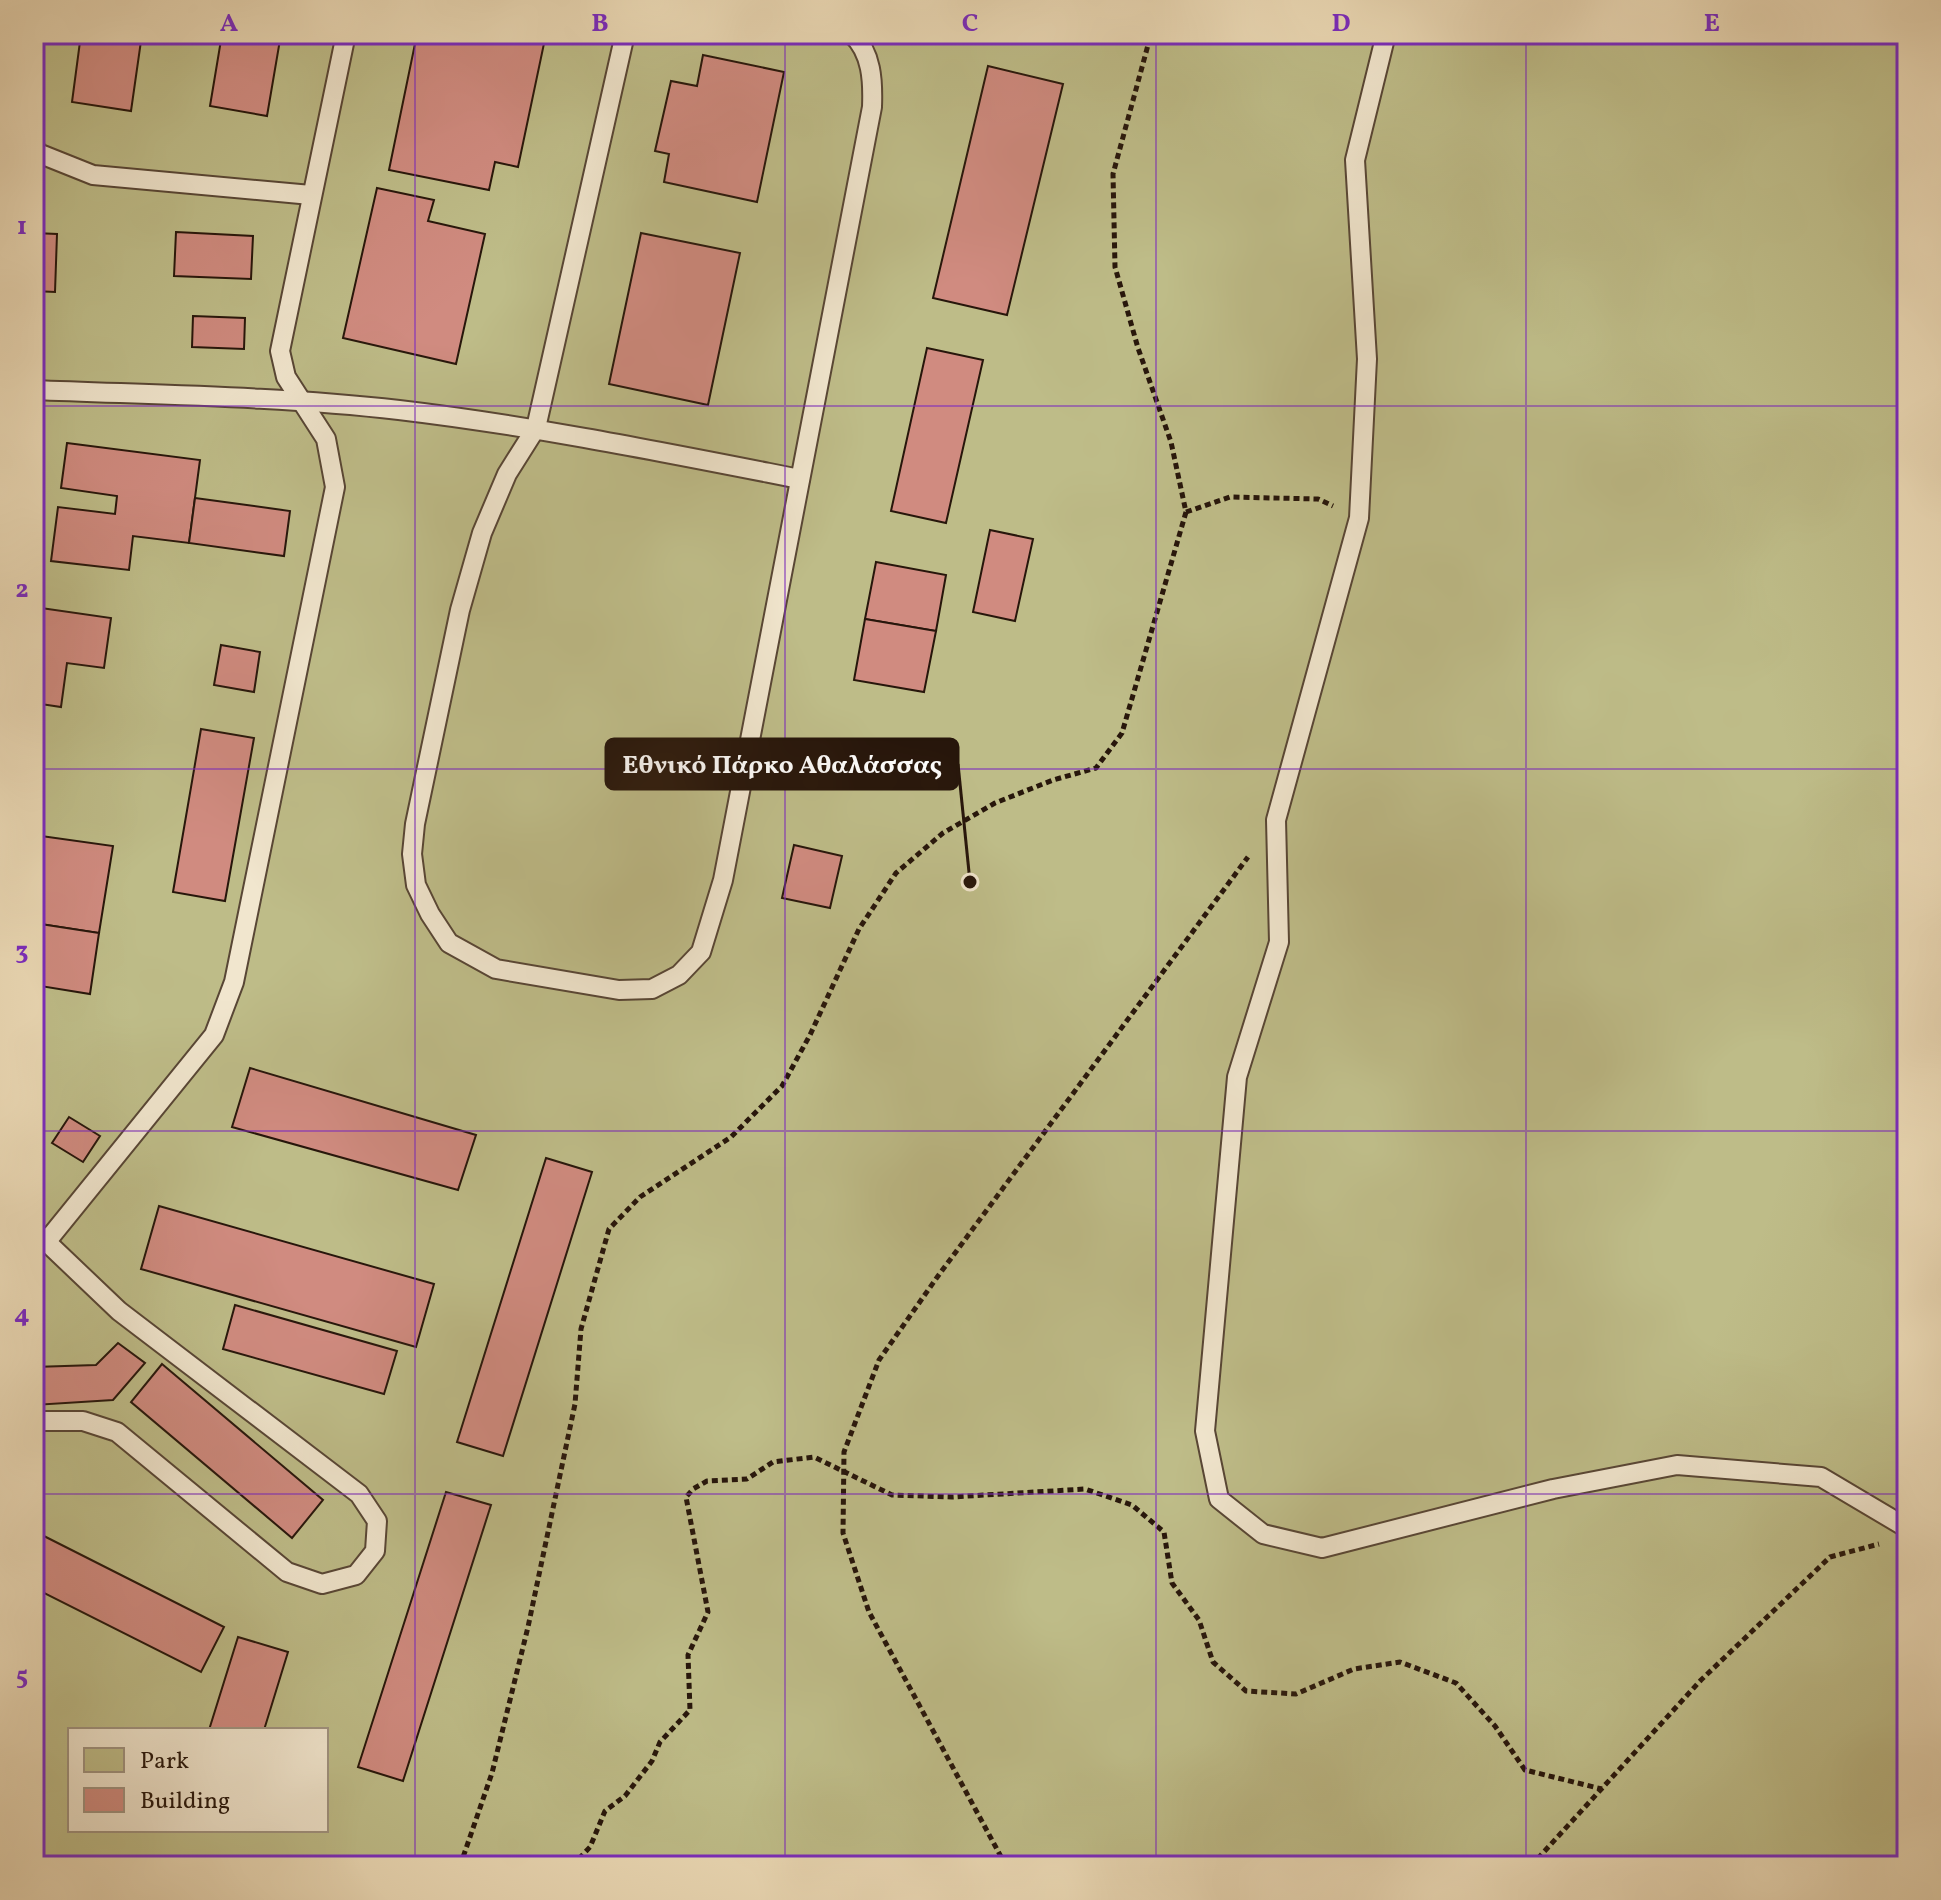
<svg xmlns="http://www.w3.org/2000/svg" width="1941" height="1900" font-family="Vollkorn,serif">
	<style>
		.green { fill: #bebc88; stroke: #72694a; stroke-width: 2; fill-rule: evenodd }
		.building { fill: #d08b80; stroke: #27160b; stroke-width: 2 }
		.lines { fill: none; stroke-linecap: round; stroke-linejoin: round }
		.lane-casing { stroke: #584635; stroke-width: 22 }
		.path { stroke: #27160b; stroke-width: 5; stroke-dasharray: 6 4; stroke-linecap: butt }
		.lane { stroke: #f1e6ce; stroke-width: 18 }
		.grid { fill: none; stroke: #7b2cbf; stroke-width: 2; stroke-opacity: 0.55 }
		.leader { fill: none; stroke: #27160b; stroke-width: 3 }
		.callout-dot { fill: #27160b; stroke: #f1e6ce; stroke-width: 3 }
		.callout { fill: #27160b; stroke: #27160b; stroke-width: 3 }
		.callout-label { font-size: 26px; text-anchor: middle; font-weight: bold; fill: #fff }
		.neatline { fill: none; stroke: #7b2cbf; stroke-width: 3 }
		.grid-label { font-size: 26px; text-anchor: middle; font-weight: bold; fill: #7b2cbf }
	</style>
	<rect width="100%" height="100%" fill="#ead8b4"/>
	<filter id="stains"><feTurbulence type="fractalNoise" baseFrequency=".0025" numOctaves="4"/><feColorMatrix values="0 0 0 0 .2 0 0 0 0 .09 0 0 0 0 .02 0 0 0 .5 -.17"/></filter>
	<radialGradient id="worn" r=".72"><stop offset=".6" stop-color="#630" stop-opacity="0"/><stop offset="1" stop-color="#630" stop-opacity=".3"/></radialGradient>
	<!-- green -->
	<path class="green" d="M 34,34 L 1907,34 L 1907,1866 L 34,1866 ZM 70,1730 L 326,1730 L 326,1830 L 70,1830 Z"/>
	<!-- building -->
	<g class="building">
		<polygon points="81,34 142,34 131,111 72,102"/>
		<polygon points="222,34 281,34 267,116 210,106"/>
		<polygon points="417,34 546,34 518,167 495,162 489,190 389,170"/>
		<polygon points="703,55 784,72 757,202 664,182 669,154 655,151 671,81 697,86"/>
		<polygon points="988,66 1063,84 1007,315 933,298"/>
		<polygon points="377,188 434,200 428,221 485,234 456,364 343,338"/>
		<polygon points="176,232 253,236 251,279 174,276"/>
		<polygon points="34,233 57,234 55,292 34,291"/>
		<polygon points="641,233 740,253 708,405 609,384"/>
		<polygon points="193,316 245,318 244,349 192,347"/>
		<polygon points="927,348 983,360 946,523 891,511"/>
		<polygon points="67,443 200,460 189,543 133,536 129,570 51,561 58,507 115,514 117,496 61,488"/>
		<polygon points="195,498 290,511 284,556 189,543"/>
		<polygon points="990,530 1033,539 1015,621 973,612"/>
		<polygon points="876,562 946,575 936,631 865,619"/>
		<polygon points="41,608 111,618 104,668 67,663 61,707 34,703 34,654"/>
		<polygon points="865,619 936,631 924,692 854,680"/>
		<polygon points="221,645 260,652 254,692 214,685"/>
		<polygon points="201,729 254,738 225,901 173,892"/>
		<polygon points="34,835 113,846 99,933 34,923"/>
		<polygon points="794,845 842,856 830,908 782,898"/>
		<polygon points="34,923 99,933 90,994 34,985"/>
		<polygon points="250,1068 476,1135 458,1190 232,1127"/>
		<polygon points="69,1117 100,1136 83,1162 52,1143"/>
		<polygon points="546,1158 592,1172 503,1456 457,1442"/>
		<polygon points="159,1206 434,1284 416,1347 141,1269"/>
		<polygon points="235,1305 397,1351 384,1394 223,1349"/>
		<polygon points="118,1343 145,1363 113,1400 34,1405 34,1367 96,1365"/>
		<polygon points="162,1364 323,1500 292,1538 131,1402"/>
		<polygon points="446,1492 491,1505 403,1781 358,1767"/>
		<polygon points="34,1531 224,1627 201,1672 34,1588"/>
		<polygon points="238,1637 288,1652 264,1730 209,1730"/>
	</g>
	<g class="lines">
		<defs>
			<g id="lane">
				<path d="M 625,34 L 536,428 L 507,474 L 482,533 L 460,610 L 415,824 L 412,854 L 416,885 L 430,914 L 449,943 L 496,969 L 619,990 L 652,989 L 679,975 L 701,952 L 723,880 L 872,107 C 873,81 872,53 852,34"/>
				<polyline points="1386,34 1355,160 1367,359 1359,518 1276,820 1279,942 1237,1077 1205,1431 1219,1499 1263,1534 1322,1548 1553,1489 1677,1465 1821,1477 1907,1528"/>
				<polyline points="34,146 38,153 93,175 311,195"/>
				<path d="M 34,390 C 155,395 278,396 399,410 C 534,426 667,453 800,479"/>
				<polyline points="34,1230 119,1311 359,1494 377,1521 375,1551 356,1575 322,1584 287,1572 117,1432 83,1421 34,1421"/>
				<polyline points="47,1241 214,1035 234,982 335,487 326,439 286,377 280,351 346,34"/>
			</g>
		</defs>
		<!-- lane casing -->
		<use href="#lane" class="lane-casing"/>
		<!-- path -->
		<g class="path">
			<polyline points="1186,512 1230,497 1318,499 1333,506"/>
			<polyline points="460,1866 492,1773 528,1627 575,1404 581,1329 609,1229 640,1197 731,1137 782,1086 810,1035 859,929 896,873 943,833 995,803 1053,780 1096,768 1122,733 1186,512 1171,442 1138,348 1115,267 1113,174 1151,34"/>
			<polyline points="572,1866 590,1847 605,1811 625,1796 652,1761 660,1742 690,1710 688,1655 708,1612 686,1497 693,1489 707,1481 747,1479 773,1462 814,1457 892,1495 952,1497 1085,1489 1132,1505 1164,1532 1172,1583 1199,1620 1213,1662 1246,1691 1296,1694 1354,1669 1400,1662 1456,1683 1495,1726 1525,1770 1602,1789"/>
			<polyline points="1006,1866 869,1612 843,1533 844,1452 879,1360 938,1276 1248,857"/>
			<polyline points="1531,1866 1701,1680 1830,1557 1879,1544"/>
		</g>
		<!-- lane -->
		<use href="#lane" class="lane"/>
	</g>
	<!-- grid -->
	<path class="grid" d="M 415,34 L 415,1866M 785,34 L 785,1866M 1156,34 L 1156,1866M 1526,34 L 1526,1866M 34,406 L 1907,406M 34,769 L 1907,769M 34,1131 L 1907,1131M 34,1494 L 1907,1494"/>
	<!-- callouts -->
	<path class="leader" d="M970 882L958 764"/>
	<circle class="callout-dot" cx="970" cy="882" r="8"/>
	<rect class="callout" x="606" y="739" width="352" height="50" rx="8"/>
	<g class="callout-label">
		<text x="782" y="773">Εθνικό Πάρκο Αθαλάσσας</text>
	</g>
	<!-- margin -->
	<rect width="1941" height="1900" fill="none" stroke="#ead8b4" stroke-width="88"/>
	<!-- legend -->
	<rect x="68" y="1728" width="260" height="104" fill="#f1e6ce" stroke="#a09380" stroke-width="2"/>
	<rect x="84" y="1748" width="40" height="24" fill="#bebc88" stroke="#a09380" stroke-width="2"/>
	<text x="140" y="1768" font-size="24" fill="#27160b">Park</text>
	<rect x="84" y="1788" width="40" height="24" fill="#d08b80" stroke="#a09380" stroke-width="2"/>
	<text x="140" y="1808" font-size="24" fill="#27160b">Building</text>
	<rect x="44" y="44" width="1853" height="1812" class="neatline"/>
	<g class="grid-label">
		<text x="229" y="31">A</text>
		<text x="600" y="31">B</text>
		<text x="970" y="31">C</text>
		<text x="1341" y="31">D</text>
		<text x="1712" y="31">E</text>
		<text x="22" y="234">1</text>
		<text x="22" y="597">2</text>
		<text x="22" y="959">3</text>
		<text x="22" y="1322">4</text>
		<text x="22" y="1684">5</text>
	</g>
	<rect width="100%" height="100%" filter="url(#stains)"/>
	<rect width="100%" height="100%" fill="url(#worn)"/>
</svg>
